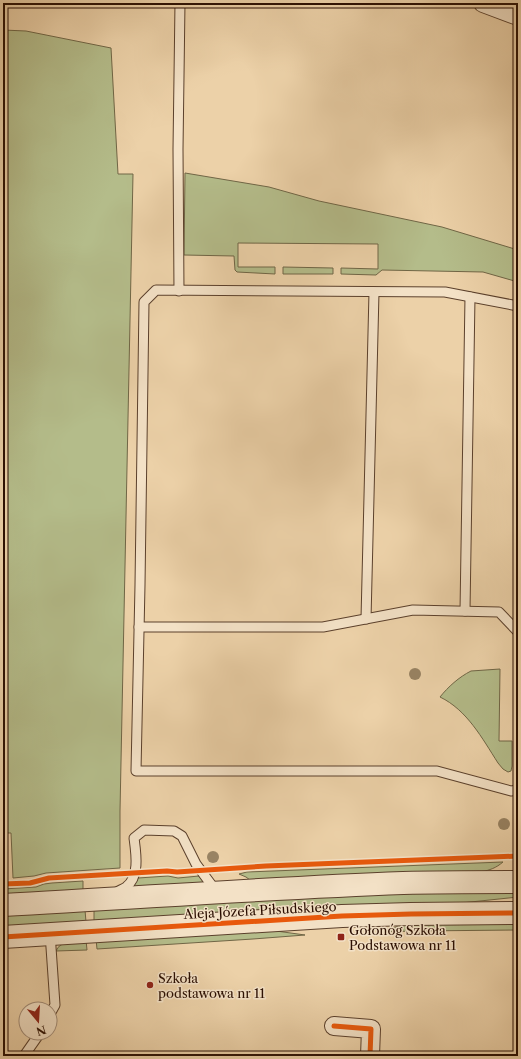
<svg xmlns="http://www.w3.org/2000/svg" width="521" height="1059" font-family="'Libre Caslon Text',serif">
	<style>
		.green { fill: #b4bc8a; stroke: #706646 }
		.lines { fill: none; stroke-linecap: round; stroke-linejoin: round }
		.service-casing { stroke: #5b402c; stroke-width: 11 }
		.minor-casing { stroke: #5b402c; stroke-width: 20 }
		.tertiary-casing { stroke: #5b402c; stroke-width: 24 }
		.service { stroke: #f3e1c6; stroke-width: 9 }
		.minor { stroke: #f3e1c6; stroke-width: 18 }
		.tertiary { stroke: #f3e1c6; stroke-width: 22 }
		.cycleway-casing { stroke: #f3e1c6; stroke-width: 8 }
		.cycleway { stroke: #e8590c; stroke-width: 5 }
		.tree { fill: #988363 }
		.poi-dot { fill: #8f2418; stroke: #f3e1c6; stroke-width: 1.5 }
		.labels { text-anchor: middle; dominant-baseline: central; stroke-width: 3; stroke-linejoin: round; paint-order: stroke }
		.street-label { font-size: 13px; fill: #2b0f02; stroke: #f3e1c6 }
		.poi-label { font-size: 13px; fill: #2b0f02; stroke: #f3e1c6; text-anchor: start }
	</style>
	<rect width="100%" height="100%" fill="#ecd1a8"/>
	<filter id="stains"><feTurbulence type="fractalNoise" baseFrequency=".005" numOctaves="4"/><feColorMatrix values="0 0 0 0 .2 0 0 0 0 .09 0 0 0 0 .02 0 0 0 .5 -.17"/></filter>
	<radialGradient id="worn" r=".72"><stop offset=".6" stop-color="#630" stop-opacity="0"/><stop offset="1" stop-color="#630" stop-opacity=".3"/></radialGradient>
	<!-- green -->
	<g class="green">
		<polygon points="3,30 26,31 111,48 118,174 133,174 120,811 120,868 46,873 34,876 13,878 11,833 3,833"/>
		<polygon points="185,173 269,187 319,201 442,227 518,250 518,282 483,272 382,270 376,275 341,274 341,268 378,269 378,244 238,243 238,267 275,267 275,274 237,272 235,270 234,256 184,255"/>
		<polygon points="283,267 333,268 333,274 283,274"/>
		<path d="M 500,669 L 499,741 L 512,741 L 512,766 L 511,771 L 508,772 L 503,769 L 498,763 C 482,738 467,710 440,697 C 448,687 459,677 471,671 Z"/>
		<path d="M 503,862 C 496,868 490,870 481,872 L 250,880 L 246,877 L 239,874 L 247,872 Z"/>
		<polygon points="168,876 178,878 199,876 205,883 133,887 138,878"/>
		<polygon points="83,881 83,891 3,896 3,889 36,887 44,884 52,883"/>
		<polygon points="518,891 518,897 461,903 94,922 94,909 320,895"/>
		<polygon points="85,910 86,922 3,928 3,915"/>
		<polygon points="415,922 518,922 518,930 415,931 377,932"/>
		<polygon points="269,930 305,935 253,939 97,949 96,939"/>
		<path d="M 86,940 L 87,950 L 56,951 C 60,940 76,942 86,940 Z"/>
	</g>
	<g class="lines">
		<defs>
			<g id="service">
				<polyline points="179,291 178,149 180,3"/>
				<polyline points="518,306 445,292 156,290 144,302 140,585 136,771 437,771 511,791 518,790"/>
				<polyline points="465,611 470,297"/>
				<polyline points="366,619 374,292"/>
				<polyline points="139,627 323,627 413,610 499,612 518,632"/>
				<path d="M 117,892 C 120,890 123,889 126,887 C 140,877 136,853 134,838 L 144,830 L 174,831 L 182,836 L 196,864 L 216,891"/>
				<polyline points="50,933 55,1005 50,1014"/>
				<polyline points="24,1056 40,1033"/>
			</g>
			<g id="minor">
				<polyline points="483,3 518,16"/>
				<polyline points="334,1026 371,1029 370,1056"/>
			</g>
			<g id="tertiary">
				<path d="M 3,905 C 136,898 269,888 403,883 C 441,882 480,882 518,882"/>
				<polyline points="3,937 342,916 411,914 518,913"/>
			</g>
		</defs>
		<!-- service casing -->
		<use href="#service" class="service-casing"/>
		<!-- minor casing -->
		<use href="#minor" class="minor-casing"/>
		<!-- tertiary casing -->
		<use href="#tertiary" class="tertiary-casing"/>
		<!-- service -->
		<use href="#service" class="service"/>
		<!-- minor -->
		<use href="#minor" class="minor"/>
		<!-- tertiary -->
		<use href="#tertiary" class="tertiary"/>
		<defs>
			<g id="cycleway">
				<polyline points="3,884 30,883 49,878 167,871 177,872 266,866 518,856"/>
				<polyline points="3,937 342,916 411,914 518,913"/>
				<polyline points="334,1026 371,1029 370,1056"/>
			</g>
		</defs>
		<!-- cycleway casing -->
		<use href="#cycleway" class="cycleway-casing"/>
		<!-- cycleway -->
		<use href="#cycleway" class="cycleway"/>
	</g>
	<!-- trees -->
	<g class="tree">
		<circle cx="415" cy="674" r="6"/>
		<circle cx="504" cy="824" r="6"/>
		<circle cx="213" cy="857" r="6"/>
	</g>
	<!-- markers -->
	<g class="poi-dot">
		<rect x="337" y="933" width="8" height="8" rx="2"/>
		<circle cx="150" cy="985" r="4"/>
	</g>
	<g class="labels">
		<!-- street labels -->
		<g class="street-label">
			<text transform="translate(260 910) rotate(-3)">Aleja Józefa Piłsudskiego</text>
		</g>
		<!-- poi labels -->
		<g class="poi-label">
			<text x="349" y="930">Gołonóg Szkoła<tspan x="349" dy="15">Podstawowa nr 11</tspan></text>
			<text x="158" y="978">Szkoła<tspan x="158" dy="15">podstawowa nr 11</tspan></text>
		</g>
	</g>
	<!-- margin -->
	<rect width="521" height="1059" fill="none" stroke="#ecd1a8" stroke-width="16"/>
	<rect x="4" y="4" width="513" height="1051" fill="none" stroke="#2b0f02" stroke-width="2"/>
	<rect x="8" y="8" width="505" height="1043" fill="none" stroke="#2b0f02"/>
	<!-- north arrow -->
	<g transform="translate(38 1021) rotate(162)"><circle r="19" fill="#f3e1c6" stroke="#a38d78"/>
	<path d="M0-3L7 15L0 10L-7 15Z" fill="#8f2418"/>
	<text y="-6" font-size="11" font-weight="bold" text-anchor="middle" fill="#2b0f02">N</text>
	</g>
	<rect width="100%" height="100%" filter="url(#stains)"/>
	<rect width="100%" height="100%" fill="url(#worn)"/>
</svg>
